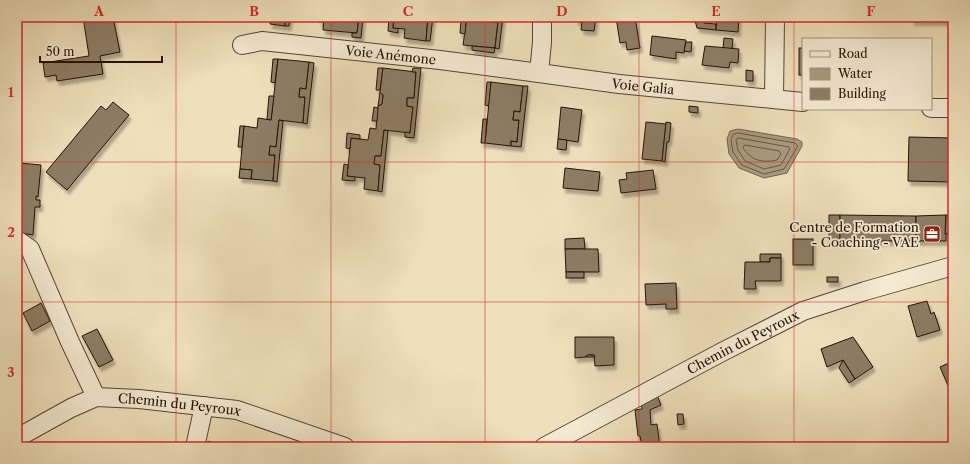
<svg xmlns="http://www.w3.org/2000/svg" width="970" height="464" font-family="'Libre Caslon Text',serif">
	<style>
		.water { fill: #a99a7e; stroke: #73644e }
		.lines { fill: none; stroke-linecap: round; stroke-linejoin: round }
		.shore { stroke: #665642; stroke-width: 1 }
		.building { fill: #8d7d65; stroke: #221207; filter: url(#shadow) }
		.minor-casing { stroke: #554634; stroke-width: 20 }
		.minor { stroke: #f5ebd3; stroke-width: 18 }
		.grid { fill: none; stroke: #d62828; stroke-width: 1; stroke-opacity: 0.55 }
		.labels { text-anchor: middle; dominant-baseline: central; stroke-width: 3.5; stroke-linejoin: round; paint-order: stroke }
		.street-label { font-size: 13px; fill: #221207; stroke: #f5ebd3 }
		.poi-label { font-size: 13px; fill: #221207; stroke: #f5ebd3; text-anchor: end }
		.neatline { fill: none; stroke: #d62828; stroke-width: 1.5 }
		.grid-label { font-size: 13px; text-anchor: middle; font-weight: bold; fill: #d62828 }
	</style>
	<defs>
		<filter id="shadow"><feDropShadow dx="2.5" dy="4.5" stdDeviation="1" flood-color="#0004"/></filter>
	</defs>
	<rect width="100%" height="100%" fill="#efe0bc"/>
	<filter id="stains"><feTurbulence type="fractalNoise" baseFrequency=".005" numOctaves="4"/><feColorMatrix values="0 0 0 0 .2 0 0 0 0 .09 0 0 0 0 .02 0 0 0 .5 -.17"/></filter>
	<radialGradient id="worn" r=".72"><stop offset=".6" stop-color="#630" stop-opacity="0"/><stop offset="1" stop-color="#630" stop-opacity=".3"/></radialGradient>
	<!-- water -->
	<polygon class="water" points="738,129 797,139 802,142 802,146 787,173 764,178 739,168 729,154 727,139 730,131"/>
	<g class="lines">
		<!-- shore -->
		<g class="shore">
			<polygon points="738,133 795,143 798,146 784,169 764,174 742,165 733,152 731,140 733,135"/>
			<polygon points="739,138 789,147 790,149 781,165 764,169 745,161 738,150 736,140"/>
			<path d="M 745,145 L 779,151 L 781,154 L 777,160 C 762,163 752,161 743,148 Z"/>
		</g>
	</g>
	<!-- building -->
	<g class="building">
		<polygon points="83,17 113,17 120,52 100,56 103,74 57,81 56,75 45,77 43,63 89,56"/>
		<polygon points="271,17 285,17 285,26 270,24"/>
		<polygon points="285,17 290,17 289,26 285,26"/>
		<polygon points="320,17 324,17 324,22 319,22"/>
		<polygon points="324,17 359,17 357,33 323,30"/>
		<polygon points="359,17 363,17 361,38 352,37 352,33 357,33"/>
		<polygon points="389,17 394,17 393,28 398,28 398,33 388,31"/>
		<polygon points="394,17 428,17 426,41 404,38 405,29 393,28"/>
		<polygon points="428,17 433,17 430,41 426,41"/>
		<polygon points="467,17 492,17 492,22 498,22 495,48 463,45"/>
		<polygon points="492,17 503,17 499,49 495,48 498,22 492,22"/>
		<polygon points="576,17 596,17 594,31 581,30 582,22 576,21"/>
		<polygon points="616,17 635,17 640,48 627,50 626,42 620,43"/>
		<polygon points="694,17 703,17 704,23 716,24 716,30 697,28"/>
		<polygon points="717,17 739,17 738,32 716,30"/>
		<rect x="912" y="17" width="41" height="4"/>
		<polygon points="461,21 466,22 465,34 460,33"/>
		<polygon points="652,36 686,40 684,53 676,52 676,59 650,55"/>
		<polygon points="724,38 733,39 732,49 723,48"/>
		<polygon points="686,42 692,42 691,52 684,51"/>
		<polygon points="472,46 495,48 494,53 472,50"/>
		<polygon points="705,46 739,49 738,63 730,62 729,68 702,65"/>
		<rect x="799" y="48" width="4" height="27"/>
		<polygon points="273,59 278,59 275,83 271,82"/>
		<polygon points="278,59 309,62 306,89 300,88 299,97 305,97 303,123 279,120 276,147 270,146 269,155 275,155 273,181 251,179 252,170 240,169 244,126 257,128 258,118 271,120"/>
		<polygon points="309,62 314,63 307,124 303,123 305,97 299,97 300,88 306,89"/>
		<polygon points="378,68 383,68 380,90 376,90"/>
		<polygon points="383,68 416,72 414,98 407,98 407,106 413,107 410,133 384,130 381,156 375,156 374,164 380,165 378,191 364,189 365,178 347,176 351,138 368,140 370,128 376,129 378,106 382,104 383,95 380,92"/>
		<polygon points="413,68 421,68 414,138 405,137 405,132 410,133 413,107 407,106 407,98 414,98 416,72 412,72"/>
		<polygon points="746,70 753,71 753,81 746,81"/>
		<polygon points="487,82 491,82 489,106 485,105"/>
		<polygon points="491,82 523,86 520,112 514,111 513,120 519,120 517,142 511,141 511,146 485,143"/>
		<polygon points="523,86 528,86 521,147 511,146 511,141 517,142 519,120 513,120 514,111 520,112"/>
		<polygon points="380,92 383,95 382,104 378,106"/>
		<polygon points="269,96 274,96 271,120 267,119"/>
		<polygon points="113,102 129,115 67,190 46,172 101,106 106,110"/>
		<polygon points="689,106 698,107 698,113 689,112"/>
		<polygon points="374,107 378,108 377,121 372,121"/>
		<polygon points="561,107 582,110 578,142 558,139"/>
		<polygon points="483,119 487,119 485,143 481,143"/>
		<polygon points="279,120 283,121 277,182 273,181 275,155 269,155 270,146 276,147"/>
		<polygon points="646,122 666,124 662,161 642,159"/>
		<polygon points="666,122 671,123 669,142 667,142 665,162 662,161"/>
		<polygon points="240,126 244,126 242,147 238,147"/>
		<polygon points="384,130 388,131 382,192 378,191 380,165 374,164 375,156 381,156"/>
		<polygon points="347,133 360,135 360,139 351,138 350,149 346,148"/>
		<polygon points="909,137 953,138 953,182 908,181"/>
		<polygon points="558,139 567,140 566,150 557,149"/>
		<polygon points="20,163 41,165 38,197 36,196 36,200 40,200 40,207 35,207 33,235 21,233 21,227 17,226 17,201"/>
		<polygon points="344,164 348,165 347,176 355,177 355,181 342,180"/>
		<polygon points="565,168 600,172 598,191 563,188"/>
		<polygon points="240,169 252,170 251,179 239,178"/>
		<polygon points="653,170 656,189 621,193 619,180 627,179 626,173"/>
		<polygon points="829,215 840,215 840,241 829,242"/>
		<polygon points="840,215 916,216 916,241 840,241"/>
		<polygon points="946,215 946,241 916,241 916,216"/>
		<polygon points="946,215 953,215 953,232 945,234"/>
		<polygon points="584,238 585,249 565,249 565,239"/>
		<rect x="793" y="239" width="20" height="26"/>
		<polygon points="17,249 20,250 17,266"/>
		<polygon points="565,249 598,249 599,272 566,272"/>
		<polygon points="760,254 781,254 781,258 770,258 770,262 760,262"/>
		<polygon points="770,258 781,258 781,281 755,281 756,289 744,289 745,262 770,262"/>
		<rect x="566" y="272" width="18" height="6"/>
		<rect x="827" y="277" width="11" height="5"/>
		<polygon points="676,283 677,309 666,309 666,304 646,305 645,284"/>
		<polygon points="927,301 931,314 934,312 940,330 917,337 908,306"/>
		<polygon points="41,303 50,321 32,331 23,313"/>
		<polygon points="97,329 113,360 99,367 82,336"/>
		<polygon points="575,337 614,337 614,365 595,366 594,355 588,355 585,357 575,358"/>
		<polygon points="853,337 873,367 855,379 843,360 827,367 821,349"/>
		<polygon points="588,355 594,355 595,357 585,357"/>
		<polygon points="843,360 855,379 849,383 839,368"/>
		<polygon points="953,361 953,397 940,367"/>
		<polygon points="657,395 661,405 650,410 651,425 657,424 660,447 642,447 640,436 638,436 635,410 642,409 641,401"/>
		<polygon points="677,414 683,414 684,424 678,425"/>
		<polygon points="209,441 220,447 206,447"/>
	</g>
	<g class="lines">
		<defs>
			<g id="minor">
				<path id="s1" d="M 542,17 L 542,42 L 539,73 L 619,84 L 803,102"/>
				<path id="s2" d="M 242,45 L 262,41 L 440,60 L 539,73"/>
				<polyline points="774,99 775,17"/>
				<polyline points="931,108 953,108"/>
				<polyline points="17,240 30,249 70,342 96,397"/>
				<path id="s3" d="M 17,438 L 71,408 L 96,397 L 139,399 L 237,410 L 345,447"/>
				<polyline points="195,447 204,406"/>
				<path id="s4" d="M 544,447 L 722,352 L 803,311 L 865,291 L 953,266"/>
			</g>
		</defs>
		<!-- minor casing -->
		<use href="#minor" class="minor-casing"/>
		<!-- minor -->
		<use href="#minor" class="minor"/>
	</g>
	<!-- grid -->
	<path class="grid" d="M 176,17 L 176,447M 331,17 L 331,447M 485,17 L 485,447M 639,17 L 639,447M 794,17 L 794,447M 17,162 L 953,162M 17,302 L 953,302"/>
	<!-- icons -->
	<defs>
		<symbol id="office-square" viewBox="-11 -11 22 22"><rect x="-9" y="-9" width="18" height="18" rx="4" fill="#8f2418" stroke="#f5ebd3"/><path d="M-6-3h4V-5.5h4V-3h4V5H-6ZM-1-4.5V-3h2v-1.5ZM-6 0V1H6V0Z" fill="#fff"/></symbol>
	</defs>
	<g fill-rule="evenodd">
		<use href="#office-square" x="922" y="224" width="20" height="20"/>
	</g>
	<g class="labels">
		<!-- street labels -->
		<g class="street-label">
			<text stroke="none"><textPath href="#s2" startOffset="150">Voie Anémone</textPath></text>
			<text stroke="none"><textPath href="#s1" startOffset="161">Voie Galia</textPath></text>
			<text stroke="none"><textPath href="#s4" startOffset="225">Chemin du Peyroux</textPath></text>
			<text stroke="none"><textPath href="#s3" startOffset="173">Chemin du Peyroux</textPath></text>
		</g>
		<!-- poi labels -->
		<g class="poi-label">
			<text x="919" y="227">Centre de Formation<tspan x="919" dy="15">- Coaching - VAE</tspan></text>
		</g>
	</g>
	<!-- margin -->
	<rect width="970" height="464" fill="none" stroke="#efe0bc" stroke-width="44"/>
	<!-- legend -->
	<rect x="802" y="38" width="130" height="72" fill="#f5ebd3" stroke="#a19481"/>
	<rect x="810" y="51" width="20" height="6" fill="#f5ebd3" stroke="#a19481"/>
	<text x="838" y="58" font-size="12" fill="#221207">Road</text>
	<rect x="810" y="68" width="20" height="12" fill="#a99a7e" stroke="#a19481"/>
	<text x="838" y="78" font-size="12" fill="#221207">Water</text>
	<rect x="810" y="88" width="20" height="12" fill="#8d7d65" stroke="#a19481"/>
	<text x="838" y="98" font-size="12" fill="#221207">Building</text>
	<!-- scale -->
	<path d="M40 56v6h122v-6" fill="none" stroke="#221207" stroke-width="2"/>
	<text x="46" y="56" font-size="12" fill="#221207" stroke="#f5ebd3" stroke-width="3" paint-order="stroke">50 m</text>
	<rect x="22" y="22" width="926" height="420" class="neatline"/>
	<g class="grid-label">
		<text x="99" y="16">A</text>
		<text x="254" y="16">B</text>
		<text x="408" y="16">C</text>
		<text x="562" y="16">D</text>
		<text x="716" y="16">E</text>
		<text x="871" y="16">F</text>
		<text x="11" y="97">1</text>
		<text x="11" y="237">2</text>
		<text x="11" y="377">3</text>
	</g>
	<rect width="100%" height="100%" filter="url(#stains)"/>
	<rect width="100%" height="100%" fill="url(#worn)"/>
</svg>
